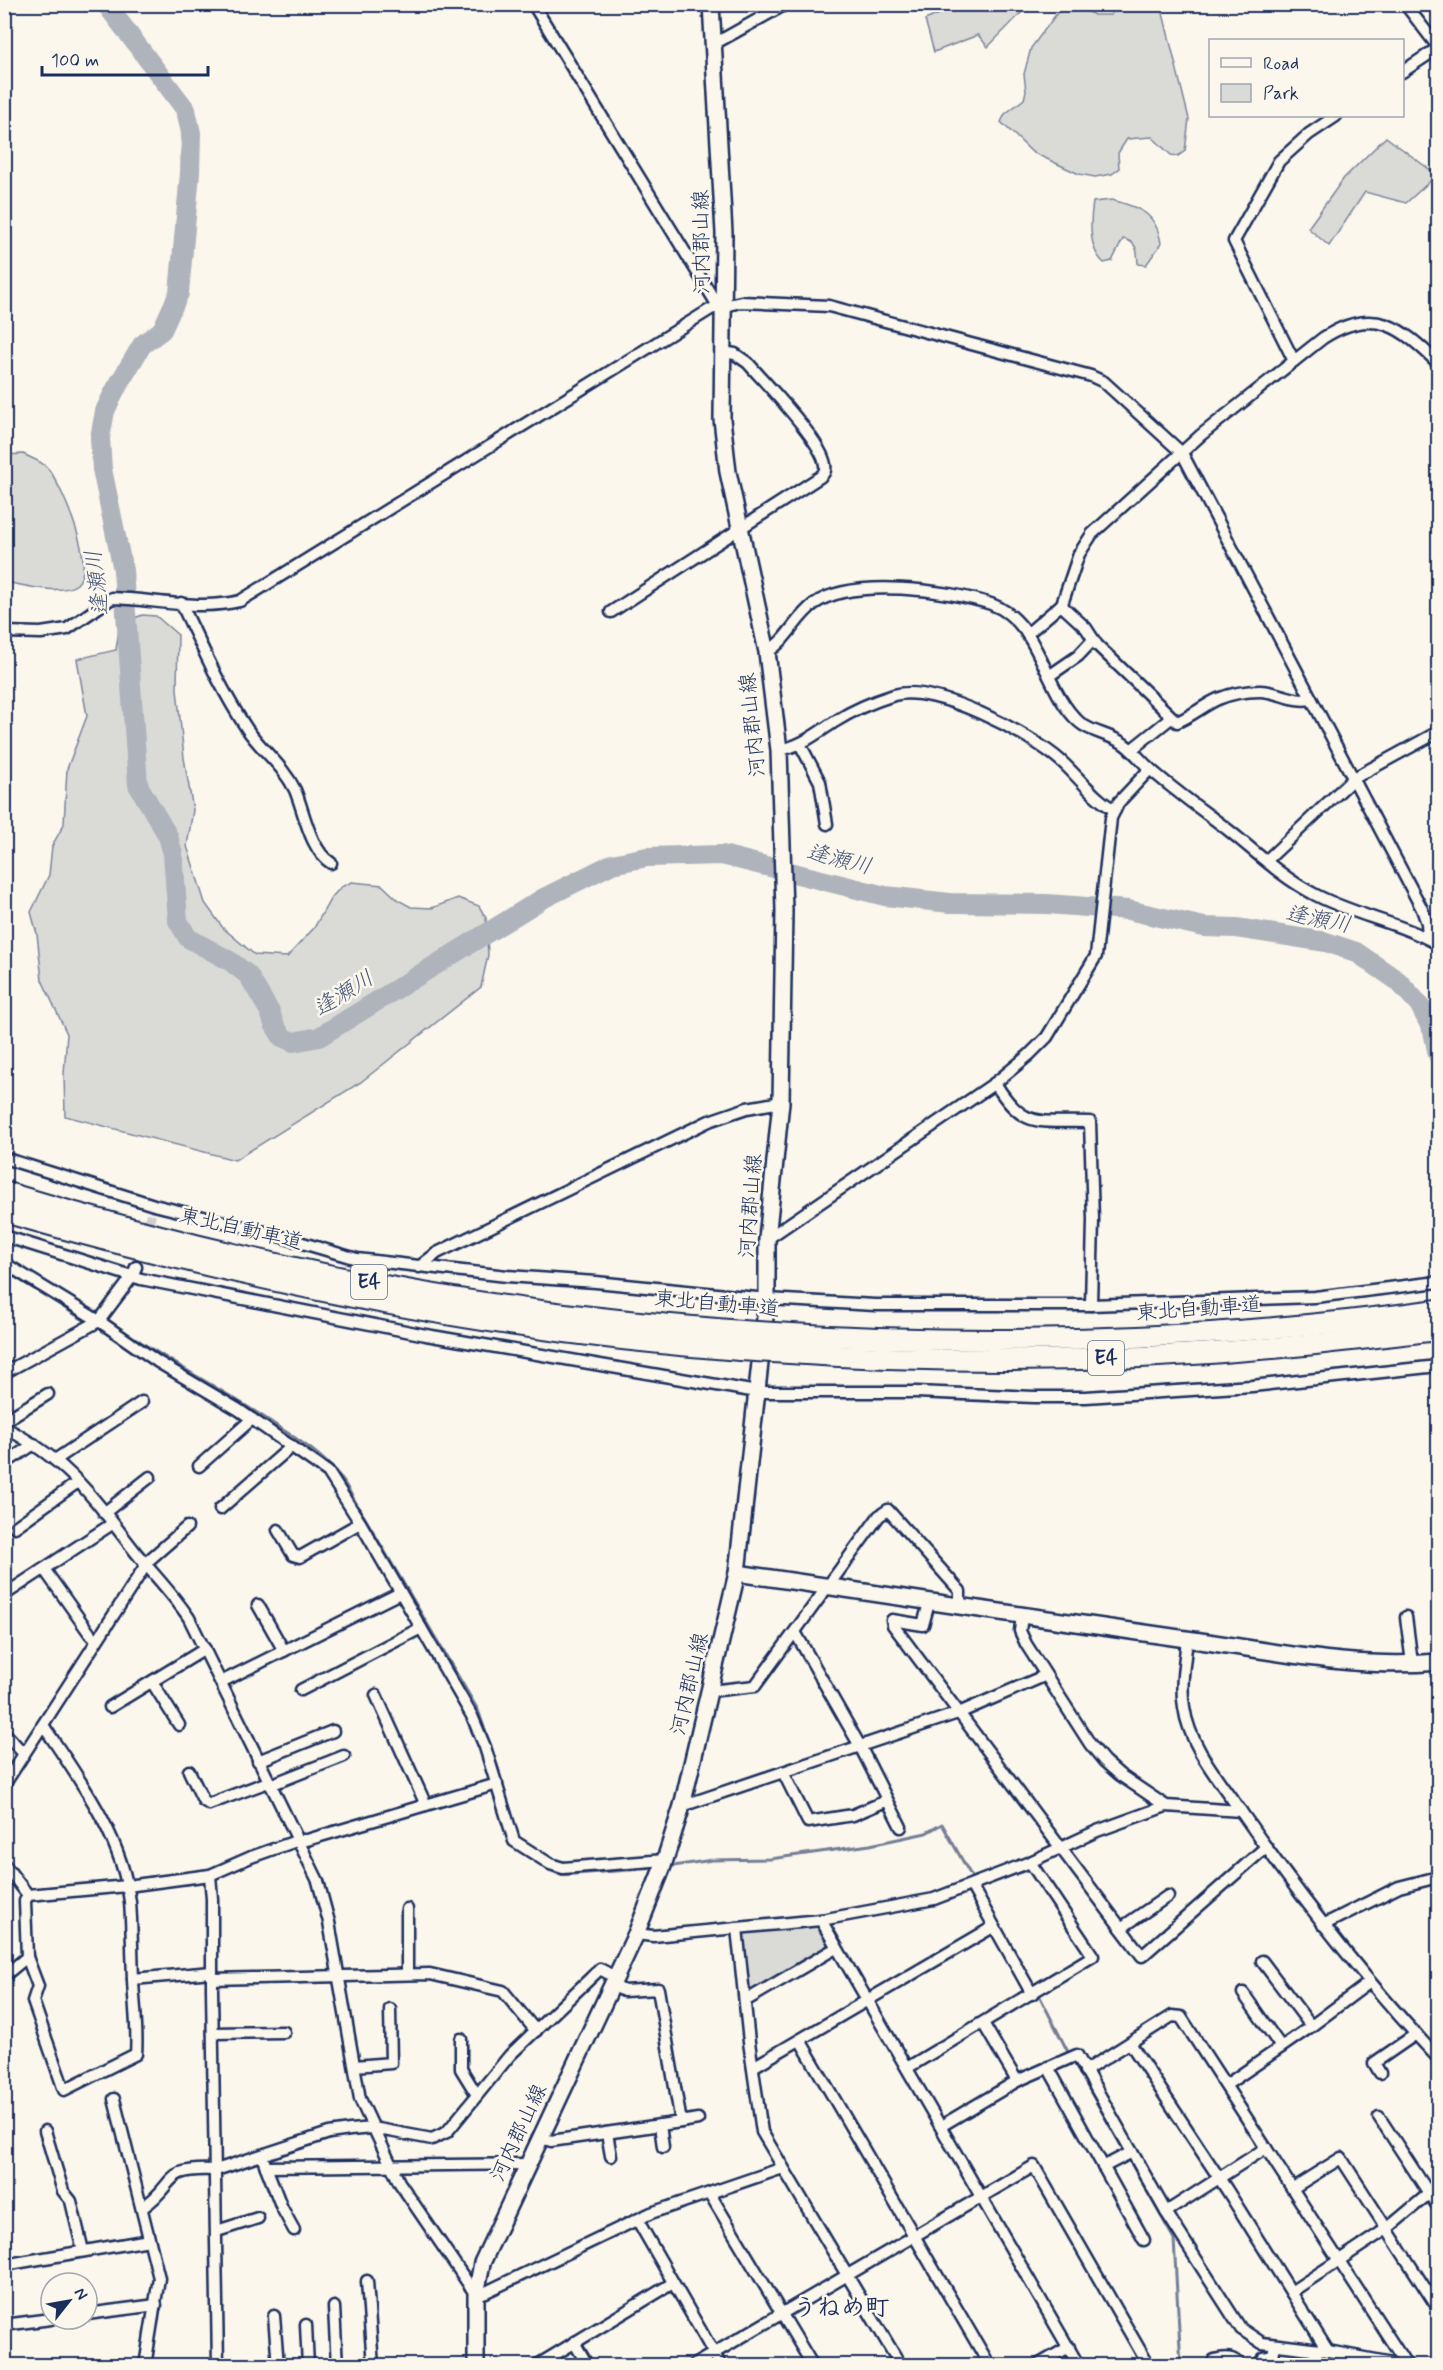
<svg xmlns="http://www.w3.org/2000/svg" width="1443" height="2370" font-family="Mynerve,'Klee One',sans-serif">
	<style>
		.green { fill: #dadad7; stroke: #7a849a; stroke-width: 1.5 }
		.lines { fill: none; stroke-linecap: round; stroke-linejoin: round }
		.stream { stroke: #747e96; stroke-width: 3 }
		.river { stroke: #afb3bb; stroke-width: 20 }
		.street-tunnel { stroke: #cecfd0; stroke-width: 10; stroke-dasharray: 10 5; stroke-linecap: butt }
		.street-casing { stroke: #1b2f5e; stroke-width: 15 }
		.secondary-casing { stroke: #1b2f5e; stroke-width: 20 }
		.highway-casing { stroke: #1b2f5e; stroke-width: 24 }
		.street { stroke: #fbf7ec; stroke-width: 10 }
		.secondary { stroke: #fbf7ec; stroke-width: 15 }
		.highway { stroke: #fbf7ec; stroke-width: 20 }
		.highway-bridge-casing { stroke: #1b2f5e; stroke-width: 24; stroke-linecap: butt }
		.highway-bridge { stroke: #fbf7ec; stroke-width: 20 }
		.labels { text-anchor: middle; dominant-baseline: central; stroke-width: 5; stroke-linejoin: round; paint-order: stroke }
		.shield { fill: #fbf7ec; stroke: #5e6b89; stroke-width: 1.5 }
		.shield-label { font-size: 20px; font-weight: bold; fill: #1b2f5e }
		.street-label { font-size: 21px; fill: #1b2f5e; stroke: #fbf7ec }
		.water-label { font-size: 22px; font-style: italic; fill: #47577a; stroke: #fbf7ec }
		.quarter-label { font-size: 24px; font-weight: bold; fill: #1b2f5e; stroke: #fbf7ec }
	</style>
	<rect width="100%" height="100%" fill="#fbf7ec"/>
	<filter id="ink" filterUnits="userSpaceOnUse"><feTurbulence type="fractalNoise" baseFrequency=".0167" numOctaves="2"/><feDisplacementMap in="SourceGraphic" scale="12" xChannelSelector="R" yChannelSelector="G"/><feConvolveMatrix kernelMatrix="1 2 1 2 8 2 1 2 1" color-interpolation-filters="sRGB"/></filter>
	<g filter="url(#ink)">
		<!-- green -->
		<g class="green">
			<polygon points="961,5 1024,5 1026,8 988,47 978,35 934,52 925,20"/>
			<polygon points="1063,5 1077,5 1094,15 1111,15 1112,5 1161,5 1189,119 1185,151 1178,156 1171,155 1152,137 1127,139 1118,153 1119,169 1112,174 1095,177 1079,174 1032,152 1001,122 1005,114 1024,99 1026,91 1024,74 1031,48"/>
			<polygon points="1386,137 1437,175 1406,203 1365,192 1329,246 1308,228 1344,178"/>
			<path d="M 1112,200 C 1139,207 1157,213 1161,244 L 1146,265 L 1138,264 C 1137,251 1138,242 1123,239 L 1112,261 L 1104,263 C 1088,249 1090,221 1093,202 Z"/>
			<path d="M 23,454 C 33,459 44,462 50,471 C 63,490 97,567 77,584 C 63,596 22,585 5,582 L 5,455 Z"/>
			<path d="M 142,615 L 156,616 L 178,635 L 177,689 L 184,758 L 193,810 L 187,846 L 205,903 L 223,928 L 255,955 L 287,957 L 314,928 L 331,898 L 341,887 L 352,882 L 382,885 L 398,900 L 411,907 L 432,908 L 458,898 L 479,906 L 486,918 L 488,955 L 481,987 L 361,1082 L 235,1160 L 65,1116 L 64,1074 L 67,1034 L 42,980 L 37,934 L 31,912 L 49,875 L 52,846 L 64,824 L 67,769 L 87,716 L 77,659 L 116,650 C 121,622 113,627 142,615 Z"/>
			<polygon points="815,1924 827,1943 826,1950 755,1992 748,1989 742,1937 747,1931"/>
		</g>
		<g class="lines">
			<!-- stream -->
			<g class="stream">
				<polyline points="4,1270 87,1322"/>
				<path d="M 130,1335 C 176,1366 225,1391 271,1422 C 297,1439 322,1454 342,1479 L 478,1710 L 499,1771"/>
				<polyline points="512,1845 536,1861"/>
				<polyline points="667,1867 712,1860 770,1859 870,1845 926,1833 942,1824 974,1881"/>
				<polyline points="549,1869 560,1875 658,1868"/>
				<polyline points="1038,1993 1069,2054 1174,2239 1181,2366"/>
			</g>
			<!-- river -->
			<polyline class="river" points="106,4 186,110 191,133 190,173 179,293 162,330 142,345 114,392 105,411 100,438 102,469 123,570 138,785 168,836 173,854 178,921 188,938 230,961 248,975 270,1012 274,1024 282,1037 293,1042 319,1037 542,899 612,864 647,857 722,855 885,896 950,903 1047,904 1128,910 1204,927 1236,928 1326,942 1356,952 1398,981 1419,1004 1433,1031 1438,1055"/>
			<!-- street-tunnel -->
			<polyline class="street-tunnel" points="136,1267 151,1214"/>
			<defs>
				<g id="street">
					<polyline points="533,4 718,306"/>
					<polyline points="1405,4 1438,47"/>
					<polyline points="714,44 786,4"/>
					<polyline points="1402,72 1438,48"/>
					<polyline points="1294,361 1234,241 1279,161 1309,134 1336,116"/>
					<path d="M 181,603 C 201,645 221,690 247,729 C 262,751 283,765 295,790 C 304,811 310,850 331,863"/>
					<path d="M 1061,605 L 1086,628 L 1097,645 L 1177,722 C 1192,716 1204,705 1218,699 C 1230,694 1247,691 1260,691 C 1277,691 1294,703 1311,699"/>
					<path d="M 611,612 L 820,477 C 824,474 826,470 825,465 C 822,441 766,384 748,363 L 735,354 L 723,352"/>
					<path d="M 4,632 L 41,633 L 67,629 L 112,598 C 154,599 198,611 240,601 L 711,309 L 741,302 L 829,306 L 1091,376 L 1104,382 L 1182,453 L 1422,909 L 1427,923 L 1428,938"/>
					<path d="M 1027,634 L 1062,604 L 1079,554 L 1092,534 L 1201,435 L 1323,338 C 1374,305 1401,327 1438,363"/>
					<path d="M 767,652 C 786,642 796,617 814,604 C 852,577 949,590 991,604 C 1041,622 1043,690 1079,722 C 1091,733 1111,734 1124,744 C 1134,751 1141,761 1150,769 C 1176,792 1205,812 1232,833 C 1258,854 1283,878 1312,893 C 1352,915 1399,922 1438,944"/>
					<polyline points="1049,676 1078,656 1093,640"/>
					<polyline points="800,744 820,782 827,824"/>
					<path d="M 779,750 C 802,746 817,733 836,721 C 853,710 875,701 894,695 C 934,683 1031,734 1061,761 C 1078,776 1094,799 1115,810"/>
					<polyline points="1131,750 1171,718"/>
					<polyline points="1267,860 1354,778 1438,732"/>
					<path d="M 995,1083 C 1024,1131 1039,1120 1090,1122 L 1093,1220 L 1091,1305"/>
					<polyline points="4,1158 154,1205 265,1232 357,1259 507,1276 596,1282 767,1299 875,1305 1091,1305 1315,1297 1438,1282"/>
					<polyline points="4,1236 141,1279 426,1335 757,1392 916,1392 1034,1397 1086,1397 1252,1386 1438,1366"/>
					<polyline points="767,1239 995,1083 1029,1055 1047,1037 1096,956 1111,818 1119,802 1150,769"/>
					<polyline points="4,1263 99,1321 158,1362 239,1410 328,1472 361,1524 472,1716 485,1747 514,1841 550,1864 563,1868 665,1860"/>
					<polyline points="419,1267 437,1253 709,1121 747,1108 781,1102"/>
					<polyline points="4,1373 99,1321 132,1277 136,1267"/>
					<polyline points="4,1421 48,1394"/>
					<path d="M 4,1427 C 26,1439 47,1452 65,1469 C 92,1493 114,1525 137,1554 C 154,1575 173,1594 189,1618 L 318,1881 L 329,1922 L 360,2099 L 399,2182 L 476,2295 L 486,2292 L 651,2213 L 783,2168"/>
					<polyline points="55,1460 142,1402"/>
					<polyline points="4,1464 34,1444"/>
					<polyline points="199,1466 252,1419"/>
					<polyline points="220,1509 292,1446"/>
					<polyline points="104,1513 150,1477"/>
					<polyline points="15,1527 78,1482"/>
					<polyline points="278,1530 293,1555 300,1557 360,1523"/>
					<polyline points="44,1569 90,1634 96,1640"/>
					<polyline points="4,1595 112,1524"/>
					<polyline points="929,1603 923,1625 892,1620 893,1625 1142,1956 1266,1847"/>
					<polyline points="258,1605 284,1651"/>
					<polyline points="1022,1616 1020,1631 1026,1644 1090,1744 1104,1761 1120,1775 1166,1806 1241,1811"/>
					<polyline points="1406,1617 1412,1663"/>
					<polyline points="795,1632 860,1746 901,1827"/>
					<path d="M 1187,1639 C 1185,1660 1180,1685 1184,1707 C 1189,1745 1218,1779 1240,1810 C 1300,1897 1365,1981 1438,2058"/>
					<polyline points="152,1682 179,1725"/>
					<polyline points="221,1682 400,1593"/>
					<polyline points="301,1690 421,1628"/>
					<polyline points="710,1691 755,1686 879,1516 888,1510 960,1591 960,1606"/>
					<polyline points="376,1695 426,1805"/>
					<polyline points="110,1707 205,1649"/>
					<polyline points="4,1732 24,1754"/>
					<polyline points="258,1761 333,1731"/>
					<polyline points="189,1771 203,1800 209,1804 268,1782"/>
					<polyline points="783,1772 808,1822 853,1815 886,1801"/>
					<polyline points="4,1785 149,1560 187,1527"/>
					<polyline points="270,1785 344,1756"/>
					<polyline points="682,1806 961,1712 1044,1676"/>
					<path d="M 4,1864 L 28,1895 L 25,1901 L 27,1957 L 38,1986 L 33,2001 L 64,2090 L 136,2054 C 138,2030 134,2005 133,1980 C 132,1954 132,1928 130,1902 C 122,1836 79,1779 43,1725"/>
					<polyline points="210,1875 212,1899 212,1989 218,2366"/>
					<polyline points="971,1885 1032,1994"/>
					<polyline points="28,1895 127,1886 210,1875 251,1857 299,1840 307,1840 497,1784"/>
					<polyline points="407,1909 407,1974"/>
					<polyline points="821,1920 1079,2366"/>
					<polyline points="1323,1925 1399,1887 1438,1877"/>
					<polyline points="737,1928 749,2042 762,2132 901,2366"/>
					<polyline points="1121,1928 1168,1896"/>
					<polyline points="636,1934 653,1936 821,1920 934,1899 1030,1862 1097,1831 1166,1806"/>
					<polyline points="1262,1961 1311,2026"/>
					<polyline points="4,1976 27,1957"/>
					<polyline points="133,1979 212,1972"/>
					<polyline points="212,1979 430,1974 503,1991 536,2031"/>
					<polyline points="1243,1993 1281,2047"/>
					<polyline points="745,2001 836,1948"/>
					<polyline points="983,2023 1017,2081"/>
					<polyline points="213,2033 284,2032"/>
					<polyline points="461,2039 461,2069 477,2095"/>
					<polyline points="800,2040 990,2366"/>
					<polyline points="1130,2043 1227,2190 1328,2351"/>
					<polyline points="355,2066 391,2063 390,2009"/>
					<polyline points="753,2067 993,1927"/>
					<polyline points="1048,2067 1144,2240"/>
					<polyline points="907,2068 1093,1956 1030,1862"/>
					<polyline points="1085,2071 1172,2016 1181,2017 1406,2364"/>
					<polyline points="1380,2073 1374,2063 1416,2034"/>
					<polyline points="1226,2085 1306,2030 1370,1982"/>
					<polyline points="114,2099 159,2278 145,2366"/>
					<polyline points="1379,2117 1438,2207"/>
					<polyline points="681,2122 698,2119"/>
					<polyline points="660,2125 663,2147"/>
					<polyline points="941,2126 1017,2081 1077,2055 1166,2212 1241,2329 1262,2343 1328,2351 1409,2366"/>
					<polyline points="45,2131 63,2191 71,2201 83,2251"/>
					<polyline points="607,2133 611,2156"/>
					<polyline points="540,2137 551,2141 681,2122 658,1989 624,1991 612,1985"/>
					<polyline points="262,2156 266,2167 528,2164"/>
					<polyline points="266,2167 282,2208 294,2230"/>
					<polyline points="1103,2167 1132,2152"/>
					<polyline points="1293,2188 1341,2158 1434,2302 1438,2299"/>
					<polyline points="710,2194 813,2366"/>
					<path d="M 142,2208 C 178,2184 160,2167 216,2170 L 329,2133 L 350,2130 L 373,2128 L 432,2139 L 447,2132 L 510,2055 L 600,1969 L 615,1977"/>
					<polyline points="1166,2212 1266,2148"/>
					<polyline points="638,2221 721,2366"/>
					<polyline points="217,2231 258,2218"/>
					<polyline points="4,2265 149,2240"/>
					<polyline points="367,2281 373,2366"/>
					<polyline points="1291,2292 1388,2228 1438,2186"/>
					<polyline points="334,2307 337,2366"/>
					<polyline points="87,2314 156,2305"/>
					<polyline points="274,2316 278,2366"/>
					<polyline points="4,2325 51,2319"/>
					<polyline points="306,2325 308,2366"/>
					<polyline points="574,2342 588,2366"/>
					<polyline points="536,2366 673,2283"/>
					<polyline points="692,2366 1034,2166 1149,2366"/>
					<polyline points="1036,2366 1069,2347"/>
					<path d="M 1215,2366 L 1214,2360 C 1226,2357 1233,2357 1242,2366"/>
					<polyline points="1257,2366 1264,2358 1273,2356 1275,2345"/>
					<polyline points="1314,2366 1316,2350"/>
				</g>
				<g id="secondary">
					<path d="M 737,1573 C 887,1596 1036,1617 1186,1639 C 1269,1650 1354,1670 1438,1662"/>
					<polyline points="476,2366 476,2295 482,2263 636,1934 663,1866 682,1806 737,1573 767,1299 767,1239 781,1102 784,910 779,750 767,652 728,472 722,419 724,233 711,4"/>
				</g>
				<g id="highway">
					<path d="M 4,1192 C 181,1246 364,1288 548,1312 C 612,1320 677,1326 741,1331"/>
					<path d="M 4,1212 C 245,1281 490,1332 740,1350"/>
					<path d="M 774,1333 C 996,1347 1218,1340 1438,1310"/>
					<path d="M 773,1352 C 946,1364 1121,1363 1294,1346 C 1342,1342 1390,1335 1438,1330"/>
				</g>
			</defs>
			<!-- street casing -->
			<use href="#street" class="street-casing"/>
			<!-- secondary casing -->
			<use href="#secondary" class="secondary-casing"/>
			<!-- highway casing -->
			<use href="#highway" class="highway-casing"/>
			<!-- street -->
			<use href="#street" class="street"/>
			<!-- secondary -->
			<use href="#secondary" class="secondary"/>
			<!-- highway -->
			<use href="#highway" class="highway"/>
			<defs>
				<g id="highway-bridge">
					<polyline points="741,1331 774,1333"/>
					<polyline points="740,1350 773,1352"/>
				</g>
			</defs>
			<!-- highway-bridge casing -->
			<use href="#highway-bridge" class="highway-bridge-casing"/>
			<!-- highway-bridge -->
			<use href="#highway-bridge" class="highway-bridge"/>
		</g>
	</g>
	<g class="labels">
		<!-- shield labels -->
		<g class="shield">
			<rect x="351" y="1265" width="36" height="34" rx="4.5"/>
			<rect x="1088" y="1341" width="36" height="34" rx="4.5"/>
		</g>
		<g class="shield-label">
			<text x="369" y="1282">E4</text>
			<text x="1106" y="1358">E4</text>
		</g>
		<!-- street labels -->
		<g class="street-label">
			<text transform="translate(702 242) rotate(-91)">河内郡山線</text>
			<text transform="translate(753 725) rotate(-96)">河内郡山線</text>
			<text transform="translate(751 1206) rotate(-86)">河内郡山線</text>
			<text transform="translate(241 1229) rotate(13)">東北自動車道</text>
			<text transform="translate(717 1304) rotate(5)">東北自動車道</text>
			<text transform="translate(1199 1309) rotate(-4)">東北自動車道</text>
			<text transform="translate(690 1684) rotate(-77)">河内郡山線</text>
			<text transform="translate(519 2133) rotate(-65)">河内郡山線</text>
		</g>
		<!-- water labels -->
		<g class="water-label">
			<text transform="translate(98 583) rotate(-97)">逢瀬川</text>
			<text transform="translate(839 860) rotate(14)">逢瀬川</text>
			<text transform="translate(1318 920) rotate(11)">逢瀬川</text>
			<text transform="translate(344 994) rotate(-32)">逢瀬川</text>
		</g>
		<!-- quarter labels -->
		<g class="quarter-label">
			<text x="841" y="2308">うねめ町</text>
		</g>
	</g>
	<!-- margin -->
	<rect width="1443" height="2370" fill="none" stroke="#fbf7ec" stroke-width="24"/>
	<rect x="12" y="12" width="1419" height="2346" fill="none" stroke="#1b2f5e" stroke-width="2" filter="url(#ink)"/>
	<!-- legend -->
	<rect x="1209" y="39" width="195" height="78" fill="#fbf7ec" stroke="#a1a7b3" stroke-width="1.5"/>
	<rect x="1221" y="58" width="30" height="9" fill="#fbf7ec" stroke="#a1a7b3" stroke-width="1.5"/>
	<text x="1263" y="69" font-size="18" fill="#1b2f5e">Road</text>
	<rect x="1221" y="84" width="30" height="18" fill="#dadad7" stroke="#a1a7b3" stroke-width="1.5"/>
	<text x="1263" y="99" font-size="18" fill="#1b2f5e">Park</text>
	<!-- north arrow -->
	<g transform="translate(69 2301) rotate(59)"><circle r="28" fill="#fbf7ec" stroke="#a1a7b3" stroke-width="1.5"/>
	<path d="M0-4.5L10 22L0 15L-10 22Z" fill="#1b2f5e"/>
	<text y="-9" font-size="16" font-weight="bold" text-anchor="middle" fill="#1b2f5e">N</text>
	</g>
	<!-- scale -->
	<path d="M42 66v9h166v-9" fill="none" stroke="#1b2f5e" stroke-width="3"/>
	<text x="51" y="66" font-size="18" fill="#1b2f5e" stroke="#fbf7ec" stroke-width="4.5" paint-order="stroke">100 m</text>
</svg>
